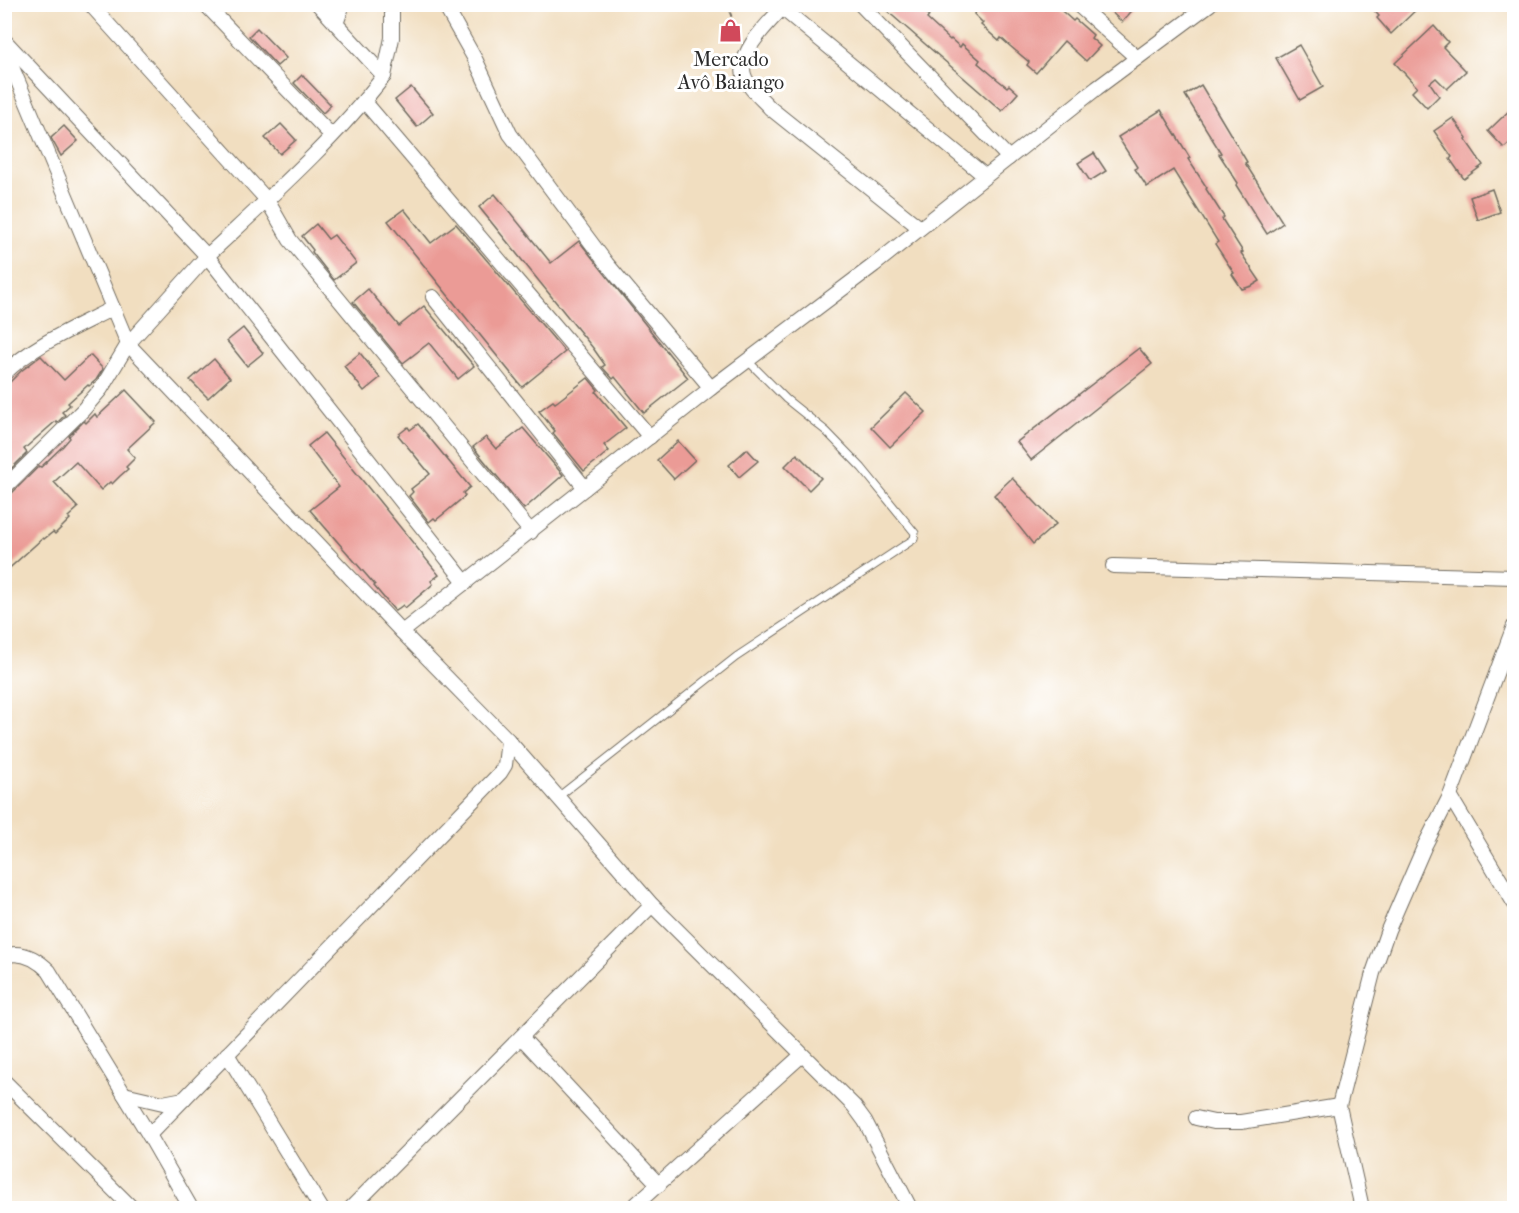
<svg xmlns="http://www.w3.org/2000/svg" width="1519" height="1213" font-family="'IM FELL French Canon',serif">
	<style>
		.building { fill: #eb9b96 }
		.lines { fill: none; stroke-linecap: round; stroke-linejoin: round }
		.service-casing { stroke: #706a5f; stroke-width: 9 }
		.minor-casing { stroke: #706a5f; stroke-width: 16 }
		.path { stroke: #706a5f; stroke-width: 2; stroke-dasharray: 4.5 4.5; stroke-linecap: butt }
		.service { stroke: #fff; stroke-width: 7 }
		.minor { stroke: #fff; stroke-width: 14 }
		.labels { text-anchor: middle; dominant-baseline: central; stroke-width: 6; stroke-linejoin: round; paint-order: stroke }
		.poi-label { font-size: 20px; fill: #2b2b2b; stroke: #fff }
	</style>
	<rect width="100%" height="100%" fill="#fff"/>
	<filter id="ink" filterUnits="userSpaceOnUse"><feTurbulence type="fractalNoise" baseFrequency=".0167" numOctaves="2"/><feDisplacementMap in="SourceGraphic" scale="12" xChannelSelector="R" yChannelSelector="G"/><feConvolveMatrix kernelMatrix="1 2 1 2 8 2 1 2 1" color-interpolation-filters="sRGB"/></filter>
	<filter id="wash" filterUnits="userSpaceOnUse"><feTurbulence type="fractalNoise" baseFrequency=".008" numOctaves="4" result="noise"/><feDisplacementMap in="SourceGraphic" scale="24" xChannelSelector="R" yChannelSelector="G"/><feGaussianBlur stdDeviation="1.35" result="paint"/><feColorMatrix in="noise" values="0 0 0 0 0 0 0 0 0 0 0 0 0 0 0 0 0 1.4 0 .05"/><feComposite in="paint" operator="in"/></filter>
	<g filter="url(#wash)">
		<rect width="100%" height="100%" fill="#f1dec0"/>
		<g id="blocks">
			<!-- building -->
			<g class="building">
				<polygon points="891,4 916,4 929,16 927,19 950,40 951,39 960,47 962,44 980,60 978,63 998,80 1007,87 1009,85 1018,93 1002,111 886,10"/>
				<polygon points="983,4 1054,4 1073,21 1075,19 1093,35 1091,38 1100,46 1086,61 1064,41 1036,73 1027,65 1029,62 1010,46 1001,38 999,41 981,25 983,23 974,14"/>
				<polygon points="1103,4 1138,4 1122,22"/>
				<polygon points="1368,4 1422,4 1391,34 1377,18 1379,16"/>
				<polygon points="1434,26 1448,42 1443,47 1466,71 1447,89 1436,78 1430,83 1439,96 1427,108 1412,92 1417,87 1395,63"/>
				<polygon points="257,28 286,58 277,66 249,36"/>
				<polygon points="1299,45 1323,87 1300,100 1276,58"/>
				<polygon points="302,75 331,105 323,113 294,83"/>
				<polygon points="1201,85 1247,162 1245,163 1283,223 1267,234 1236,185 1238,183 1219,154 1221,153 1185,95"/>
				<polygon points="411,87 433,113 417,127 395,100"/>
				<polygon points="1515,105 1515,138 1504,148 1488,131"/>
				<polygon points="1161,110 1190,158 1188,159 1207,188 1206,189 1224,217 1222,219 1243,252 1241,253 1260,281 1252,286 1242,289 1232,274 1234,273 1215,244 1218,242 1173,170 1147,187 1135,169 1137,167 1118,137"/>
				<polygon points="1453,118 1467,138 1465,139 1483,165 1464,179 1450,159 1452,157 1434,131"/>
				<polygon points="281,124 296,140 280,154 265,138"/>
				<polygon points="64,126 78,141 61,156 51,138"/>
				<polygon points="1094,153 1106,171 1090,181 1078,163"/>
				<polygon points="1492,189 1500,212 1478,220 1470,197"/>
				<polygon points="495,194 551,263 579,241 688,378 644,413 615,377 613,379 602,367 605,365 593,348 479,207"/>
				<polygon points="404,209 431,243 456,224 565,352 522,387 388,221"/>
				<polygon points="316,224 328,239 334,235 356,263 334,280 312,252 313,250 302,236"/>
				<polygon points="368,289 399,326 424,306 474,366 458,379 429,343 403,363 353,302"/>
				<polygon points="243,328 263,353 247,366 227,341"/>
				<polygon points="1139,348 1152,364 1031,460 1017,442"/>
				<polygon points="360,353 380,378 364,391 344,366"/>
				<polygon points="90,355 103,369 96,380 89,386 88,385 68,403 70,405 62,412 65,415 57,423 56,421 24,449 27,453 12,468 4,460 4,388 21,371 41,356 64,380"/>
				<polygon points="214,359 230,378 208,398 190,380"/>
				<polygon points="588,378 598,390 596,392 626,428 604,445 609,451 584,471 553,433 555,431 539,411 553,401 555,403 558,401"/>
				<polygon points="126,390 156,422 127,449 135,458 126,467 128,469 120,476 112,484 110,482 101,490 76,462 54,482 78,508 68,517 70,519 55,534 53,532 44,539 43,538 4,573 4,501 39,466 41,467 63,446 70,438 69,436 84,421 86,423 95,414 97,417"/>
				<polygon points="906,393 926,412 890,447 871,427"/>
				<polygon points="418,424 470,487 463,493 465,496 446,512 436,520 434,518 429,522 409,496 413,492 411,489 430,474 398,435 408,427 410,430"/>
				<polygon points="523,428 563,475 524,509 473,447 486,437 496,449"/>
				<polygon points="324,433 439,575 431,581 433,584 405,608 403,605 395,611 374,586 375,585 310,510 339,487 308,446"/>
				<polygon points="678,441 695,460 674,479 657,460"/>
				<polygon points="747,449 758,461 739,477 729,465"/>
				<polygon points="797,454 821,478 809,490 785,466"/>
				<polygon points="1012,478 1056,524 1033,544 994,495"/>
			</g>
		</g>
	</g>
	<g filter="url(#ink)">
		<use href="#blocks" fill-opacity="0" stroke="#706a5f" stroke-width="1.5"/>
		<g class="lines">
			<defs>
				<polyline id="service" points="558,797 736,657 914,539 915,533 862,468 826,431 786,399 748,361"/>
				<g id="minor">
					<polyline points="90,4 267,200 290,240 531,532"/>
					<polyline points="205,4 331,135"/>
					<polyline points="444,4 476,61 510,134 607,264 711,388"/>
					<path d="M 786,4 C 771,21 737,51 744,75 C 748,88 762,99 770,108 L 920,228"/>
					<polyline points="860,4 1009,158"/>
					<polyline points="1077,4 1137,58"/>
					<polyline points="782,8 985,176"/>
					<polyline points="336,24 343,4"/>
					<path d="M 5,41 L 207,256 C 268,199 333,142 384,76 L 318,4"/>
					<polyline points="4,48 128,344 402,632 508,740 652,905 854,1106 865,1121 910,1208"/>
					<polyline points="384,76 392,38 392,4"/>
					<polyline points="364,101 650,437"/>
					<polyline points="433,297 585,488 711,388 874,265 1097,88 1210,4"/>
					<path d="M 4,374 C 31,346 78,326 113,308"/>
					<polyline points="4,488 83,410 101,389 128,344 207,256 466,583"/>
					<polyline points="1113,566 1514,577"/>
					<polyline points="402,632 585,488"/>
					<polyline points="1450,796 1514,903"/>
					<path d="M 4,956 C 22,950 37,959 49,971 L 149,1135 L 191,1208"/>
					<polyline points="521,1037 659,1185"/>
					<polyline points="227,1054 321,1208"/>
					<polyline points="4,1081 132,1208"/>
					<polyline points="124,1094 163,1103 184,1099"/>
					<polyline points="1196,1118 1214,1122 1241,1122 1339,1106"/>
					<polyline points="149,1135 500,773 505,765 508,740"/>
					<polyline points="351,1208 652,905"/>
					<polyline points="632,1208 802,1055"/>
					<polyline points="1362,1208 1339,1106 1373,973 1388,930 1425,845 1450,796 1514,626"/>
				</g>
			</defs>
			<!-- service casing -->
			<use href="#service" class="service-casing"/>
			<!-- minor casing -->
			<use href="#minor" class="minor-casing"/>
			<!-- path -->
			<polyline class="path" points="727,4 739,38"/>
			<!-- service -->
			<use href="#service" class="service"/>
			<!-- minor -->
			<use href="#minor" class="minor"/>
		</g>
	</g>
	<!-- icons -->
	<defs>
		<symbol id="shop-bare" viewBox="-9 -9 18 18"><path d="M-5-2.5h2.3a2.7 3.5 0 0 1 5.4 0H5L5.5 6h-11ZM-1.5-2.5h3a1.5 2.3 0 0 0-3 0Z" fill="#d1495b" stroke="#fff" stroke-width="2.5" paint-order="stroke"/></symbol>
	</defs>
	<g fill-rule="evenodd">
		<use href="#shop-bare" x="714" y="14" width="33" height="33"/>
	</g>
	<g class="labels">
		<!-- poi labels -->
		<g class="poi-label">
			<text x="731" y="59">Mercado<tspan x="731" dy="23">Avô Baiango</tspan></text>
		</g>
	</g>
	<!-- margin -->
	<rect width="1519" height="1213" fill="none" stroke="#fff" stroke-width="24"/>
</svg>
